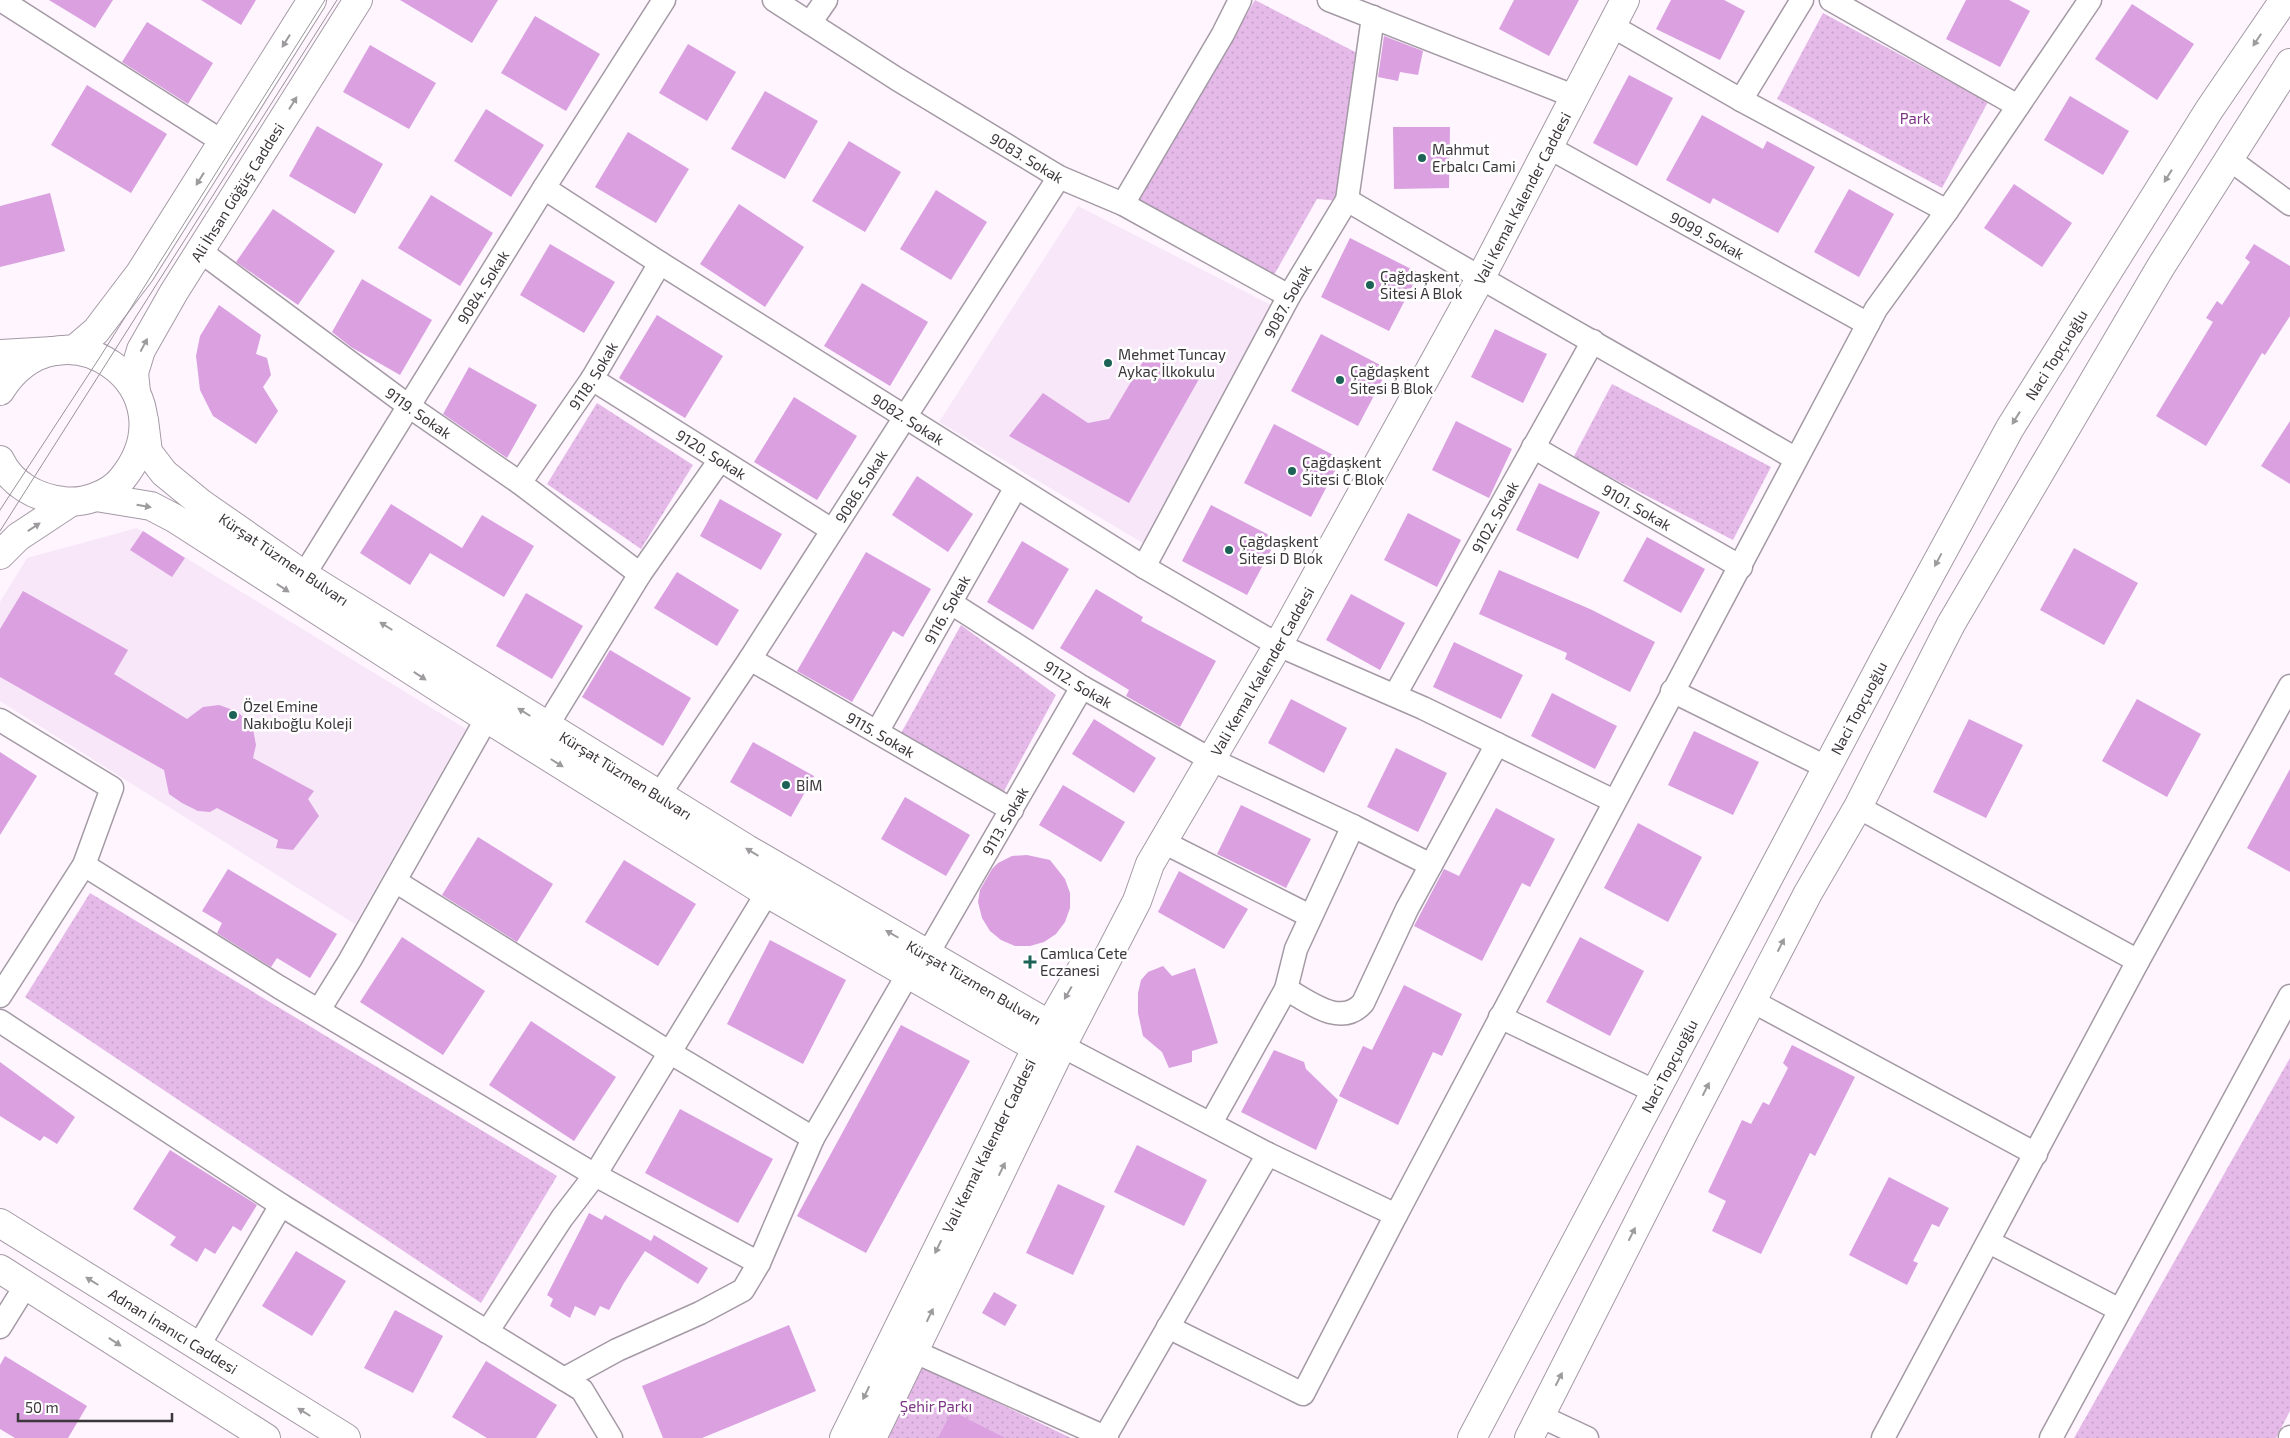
<svg xmlns="http://www.w3.org/2000/svg" width="2290" height="1438" font-family="'Exo 2',sans-serif">
	<style>
		.built { fill: #f7e7f9 }
		.grass { fill: url(#grass-dots) }
		.building { fill: #daa0e0 }
		.lines { fill: none; stroke-linecap: round; stroke-linejoin: round }
		.minor-casing { stroke: #a49aa5; stroke-width: 25 }
		.tertiary-casing { stroke: #a49aa5; stroke-width: 30 }
		.secondary-casing { stroke: #a49aa5; stroke-width: 30 }
		.primary-casing { stroke: #a49aa5; stroke-width: 30 }
		.minor { stroke: #fff; stroke-width: 22 }
		.tertiary { stroke: #fff; stroke-width: 28 }
		.secondary { stroke: #fff; stroke-width: 28 }
		.primary { stroke: #fff; stroke-width: 28 }
		.tram { stroke: #989299; stroke-width: 1 }
		.oneway { fill: #9d9b9d }
		.poi-dot { fill: #1c6256; stroke: #fff; stroke-width: 2 }
		.labels { text-anchor: middle; dominant-baseline: central; stroke-width: 5; stroke-linejoin: round; paint-order: stroke }
		.park-label { font-size: 15px; fill: #7a3682; stroke: #fff }
		.poi-label { font-size: 15px; fill: #3b373b; stroke: #fff; text-anchor: start }
		.street-label { font-size: 15px; fill: #3b373b; stroke: #fff }
	</style>
	<defs>
		<pattern id="grass-dots" width="8" height="8" patternUnits="userSpaceOnUse" patternTransform="scale(1.25)"><rect width="8" height="8" fill="#e5bae9"/><path d="M2 2h.1M6 6h.1" fill="none" stroke="#c5a0c9" stroke-width="1.8" stroke-linecap="round"/></pattern>
	</defs>
	<rect width="100%" height="100%" fill="#fef5ff"/>
	<!-- built -->
	<g class="built">
		<polygon points="1078,206 1271,305 1143,543 939,422"/>
		<polygon points="137,528 466,729 355,924 0,701 0,602 27,558"/>
	</g>
	<!-- grass -->
	<g class="grass">
		<polygon points="1255,0 1357,53 1339,201 1317,199 1274,275 1136,201"/>
		<polygon points="1823,13 1988,102 1942,188 1777,99"/>
		<polygon points="1612,384 1771,467 1733,540 1573,458"/>
		<polygon points="597,403 693,465 641,549 547,484"/>
		<polygon points="961,625 1056,695 1003,793 900,735"/>
		<polygon points="90,893 557,1176 481,1303 25,997"/>
		<polygon points="2290,1058 2290,1411 2276,1438 2074,1438"/>
		<polygon points="920,1365 1071,1438 888,1438"/>
	</g>
	<!-- building -->
	<g class="building">
		<polygon points="49,0 113,0 95,28"/>
		<polygon points="201,0 256,0 241,25"/>
		<polygon points="400,0 498,0 472,43"/>
		<polygon points="1514,0 1579,0 1549,56 1499,29"/>
		<polygon points="1671,0 1724,0 1745,11 1720,60 1656,29"/>
		<polygon points="1966,0 2009,0 2030,11 2000,67 1946,39"/>
		<polygon points="2132,4 2194,44 2157,100 2095,59"/>
		<polygon points="535,16 600,54 566,111 501,73"/>
		<polygon points="147,22 213,63 188,104 122,62"/>
		<polygon points="1384,36 1423,51 1418,75 1400,72 1398,81 1378,77"/>
		<polygon points="688,44 736,72 707,121 659,93"/>
		<polygon points="370,45 436,83 409,129 343,92"/>
		<polygon points="1629,75 1673,98 1637,166 1593,143"/>
		<polygon points="87,85 167,134 131,193 51,145"/>
		<polygon points="765,91 818,121 785,179 731,149"/>
		<polygon points="2070,96 2129,131 2103,175 2044,140"/>
		<polygon points="486,109 544,145 511,197 454,161"/>
		<polygon points="1702,115 1763,149 1767,141 1815,167 1778,233 1713,198 1710,204 1666,180"/>
		<polygon points="317,126 383,164 355,214 289,176"/>
		<polygon points="1393,127 1450,127 1449,188 1394,189"/>
		<polygon points="628,132 689,169 656,223 595,187"/>
		<polygon points="849,141 901,172 865,232 812,201"/>
		<polygon points="2014,184 2072,223 2042,267 1984,228"/>
		<polygon points="1849,189 1894,214 1859,277 1814,252"/>
		<polygon points="936,190 987,222 951,280 900,249"/>
		<polygon points="50,193 65,251 0,267 0,206"/>
		<polygon points="431,195 493,233 460,286 398,248"/>
		<polygon points="739,204 804,247 765,307 700,264"/>
		<polygon points="273,209 335,251 298,305 236,262"/>
		<polygon points="1350,238 1419,273 1389,331 1321,297"/>
		<polygon points="550,244 615,282 584,333 520,295"/>
		<polygon points="2254,244 2290,266 2290,316 2265,355 2262,353 2206,446 2156,416 2213,322 2206,318 2217,301 2222,305 2250,262 2245,258"/>
		<polygon points="362,279 432,320 400,375 351,347 332,332"/>
		<polygon points="862,283 928,322 890,386 824,346"/>
		<polygon points="219,305 261,335 256,354 267,358 271,375 263,387 278,411 256,444 213,416 200,390 196,356 200,336"/>
		<polygon points="657,315 723,356 685,418 619,378"/>
		<polygon points="1495,329 1547,354 1523,403 1471,377"/>
		<polygon points="1321,334 1388,369 1358,426 1291,391"/>
		<polygon points="1148,353 1199,379 1129,503 1009,436 1043,393 1088,423 1109,419"/>
		<polygon points="469,367 537,405 507,458 443,414"/>
		<polygon points="794,397 857,436 817,500 754,462"/>
		<polygon points="1456,421 1512,449 1489,498 1432,470"/>
		<polygon points="2290,421 2290,484 2261,466"/>
		<polygon points="1274,424 1341,459 1311,517 1244,483"/>
		<polygon points="917,476 973,514 948,552 892,515"/>
		<polygon points="1539,483 1600,512 1578,559 1516,530"/>
		<polygon points="720,499 782,534 761,570 700,536"/>
		<polygon points="391,504 462,548 482,515 534,546 504,597 430,553 410,585 360,553"/>
		<polygon points="1211,505 1277,539 1247,595 1182,561"/>
		<polygon points="1408,513 1461,540 1437,587 1384,560"/>
		<polygon points="143,531 185,558 172,577 130,550"/>
		<polygon points="1647,537 1705,569 1681,613 1623,581"/>
		<polygon points="1022,541 1069,569 1033,630 987,602"/>
		<polygon points="2074,548 2138,583 2104,645 2040,610"/>
		<polygon points="866,552 931,589 903,637 893,631 852,702 797,671"/>
		<polygon points="1499,570 1590,609 1655,642 1630,692 1565,659 1567,653 1479,614"/>
		<polygon points="677,572 739,610 717,646 654,608"/>
		<polygon points="1096,589 1143,617 1141,621 1216,661 1180,727 1126,696 1129,690 1060,648"/>
		<polygon points="23,591 128,650 114,674 187,719 203,707 219,705 236,711 252,724 256,745 253,758 314,791 308,799 319,816 293,850 276,848 278,840 217,808 210,812 198,811 182,803 169,794 164,770 0,677 0,629"/>
		<polygon points="526,593 583,626 552,679 496,646"/>
		<polygon points="1351,594 1405,623 1380,670 1326,640"/>
		<polygon points="1454,642 1523,675 1501,719 1433,687"/>
		<polygon points="610,650 691,698 663,746 582,697"/>
		<polygon points="1552,693 1617,726 1595,769 1531,736"/>
		<polygon points="1291,699 1347,728 1324,773 1268,743"/>
		<polygon points="2137,699 2201,734 2167,797 2102,761"/>
		<polygon points="1094,719 1156,758 1134,793 1072,754"/>
		<polygon points="1969,719 2023,745 1986,818 1933,792"/>
		<polygon points="1694,731 1759,762 1733,815 1668,785"/>
		<polygon points="753,742 814,776 791,817 730,782"/>
		<polygon points="1396,748 1447,773 1418,832 1367,807"/>
		<polygon points="0,752 37,776 0,835"/>
		<polygon points="2290,769 2290,872 2247,848"/>
		<polygon points="1063,785 1125,822 1101,862 1039,825"/>
		<polygon points="905,797 970,835 946,876 881,839"/>
		<polygon points="1241,805 1311,839 1286,888 1217,854"/>
		<polygon points="1496,808 1555,839 1530,887 1522,883 1482,961 1414,926 1444,869 1459,876"/>
		<polygon points="1638,823 1702,857 1668,922 1604,888"/>
		<polygon points="478,837 553,884 517,942 442,895"/>
		<polygon points="1027,855 1050,860 1065,879 1070,893 1070,908 1065,922 1056,934 1044,942 1030,946 1015,946 1001,940 990,931 982,918 978,902 980,890 992,869 998,863 1012,856"/>
		<polygon points="624,860 696,904 658,966 585,922"/>
		<polygon points="228,869 337,934 310,978 277,958 271,967 217,933 222,923 202,911"/>
		<polygon points="1179,871 1248,909 1224,949 1158,912"/>
		<polygon points="402,937 485,991 443,1055 360,1002"/>
		<polygon points="1580,937 1644,971 1610,1036 1546,1002"/>
		<polygon points="770,940 846,980 803,1064 727,1024"/>
		<polygon points="1163,966 1172,976 1195,968 1218,1043 1192,1051 1192,1062 1169,1068 1162,1052 1143,1036 1138,1013 1138,993 1141,980 1148,972"/>
		<polygon points="1404,985 1462,1014 1442,1056 1433,1052 1398,1125 1339,1096 1363,1046 1372,1050"/>
		<polygon points="531,1021 616,1077 574,1141 489,1085"/>
		<polygon points="901,1025 970,1061 866,1253 797,1216"/>
		<polygon points="1792,1045 1855,1077 1815,1156 1810,1153 1761,1254 1712,1231 1726,1201 1708,1192 1742,1120 1751,1124 1763,1102 1769,1105 1788,1068 1783,1063"/>
		<polygon points="1274,1050 1304,1062 1306,1069 1338,1100 1316,1150 1241,1112"/>
		<polygon points="0,1062 75,1117 57,1144 44,1136 40,1141 0,1116"/>
		<polygon points="680,1109 773,1159 738,1223 645,1173"/>
		<polygon points="1137,1145 1207,1180 1184,1226 1114,1192"/>
		<polygon points="170,1150 257,1205 241,1231 233,1226 215,1254 205,1248 197,1262 170,1245 176,1237 133,1209"/>
		<polygon points="1889,1177 1949,1208 1939,1227 1932,1224 1913,1261 1918,1263 1907,1285 1849,1255"/>
		<polygon points="1058,1184 1105,1206 1073,1275 1026,1253"/>
		<polygon points="589,1213 602,1220 605,1215 651,1241 654,1235 708,1268 698,1284 645,1251 624,1283 609,1310 600,1306 595,1316 575,1306 570,1318 550,1306 553,1299 547,1295"/>
		<polygon points="296,1251 346,1281 312,1336 262,1306"/>
		<polygon points="994,1292 1017,1305 1005,1326 982,1313"/>
		<polygon points="395,1310 443,1336 413,1393 364,1368"/>
		<polygon points="789,1325 816,1391 702,1438 663,1438 642,1386"/>
		<polygon points="5,1356 87,1406 68,1438 15,1438 0,1429 0,1365"/>
		<polygon points="486,1361 557,1405 536,1438 487,1438 452,1417"/>
		<polygon points="952,1411 1005,1438 938,1438"/>
	</g>
	<g class="lines">
		<defs>
			<g id="minor">
				<polyline points="1,0 223,142"/>
				<path id="s1" d="M 774,0 L 897,79 L 1059,177 L 1123,204 L 1289,296"/>
				<polyline points="1329,0 1576,97"/>
				<polyline points="1831,0 2018,106"/>
				<polyline points="810,23 826,0"/>
				<polyline points="1612,26 1741,100 1947,211"/>
				<polyline points="1741,100 1802,0"/>
				<path id="s2" d="M 1548,147 L 1868,324"/>
				<polyline points="2229,159 2290,204"/>
				<path id="s3" d="M 544,188 L 660,263 L 1144,567 L 1278,645 L 1423,708 L 1614,801"/>
				<path d="M 1347,200 C 1496,288 1647,372 1796,459"/>
				<polyline points="1123,204 1223,34 1240,0"/>
				<path id="s4" d="M 200,251 L 410,407 L 520,483 L 640,574"/>
				<path id="s5" d="M 592,379 L 832,530"/>
				<path id="s6" d="M 1533,447 L 1741,567"/>
				<path id="s7" d="M 520,483 L 592,379 L 660,263"/>
				<path id="s8" d="M 1144,567 L 1289,296 L 1347,200 L 1373,17"/>
				<path id="s9" d="M 304,575 L 544,188 L 664,0"/>
				<path id="s10" d="M 951,603 L 1082,687 L 1210,759 L 1353,826 L 1431,865"/>
				<path id="s11" d="M 750,659 L 1012,810"/>
				<polyline points="1672,691 1828,768"/>
				<path id="s12" d="M 1395,695 L 1593,341"/>
				<polyline points="0,720 112,788 84,865 0,996"/>
				<polyline points="547,726 640,574 720,460"/>
				<path id="s13" d="M 877,732 L 1016,487"/>
				<path id="s14" d="M 659,795 L 750,659 L 1059,177"/>
				<polyline points="1858,807 2138,961"/>
				<polyline points="1163,842 1310,916"/>
				<polyline points="84,865 279,987 595,1175 759,1263"/>
				<polyline points="395,881 669,1052 813,1138"/>
				<path id="s15" d="M 927,955 L 1082,687"/>
				<polyline points="1286,989 1296,949 1353,826"/>
				<polyline points="1752,1001 2036,1154"/>
				<polyline points="319,1010 350,960 487,718"/>
				<polyline points="1500,1017 1656,1092"/>
				<polyline points="0,1021 281,1205 582,1390 611,1438"/>
				<polyline points="1062,1046 1268,1154 1396,1215 1876,309 1947,211 2090,0"/>
				<path d="M 1211,1123 L 1286,989 C 1309,1002 1341,1028 1363,1003 L 1407,909 L 1497,744"/>
				<polyline points="1989,1242 2120,1310"/>
				<polyline points="0,1327 26,1285"/>
				<polyline points="1168,1327 1303,1394 1396,1215"/>
				<polyline points="487,1332 562,1218 595,1175 767,893"/>
				<polyline points="198,1347 281,1205"/>
				<polyline points="913,1351 1107,1438"/>
				<polyline points="564,1379 617,1350 700,1313 743,1290 759,1263 813,1138 908,974"/>
				<polyline points="1540,1416 1587,1438"/>
				<polyline points="1105,1437 1268,1154"/>
				<polyline points="1883,1438 2138,961 2290,686"/>
				<polyline points="2051,1438 2290,996"/>
				<polyline points="2290,1438 2290,1437"/>
			</g>
			<g id="tertiary">
				<polyline points="0,354 53,351"/>
				<polyline points="96,497 151,506 174,518 459,701 767,893 1021,1039 1037,1047 1062,1046 1050,1025 747,849 304,575 202,504 164,473 148,452 144,420"/>
				<path id="s16" d="M 844,1438 L 1037,1047 L 1084,965"/>
				<path id="s17" d="M 872,1438 L 1062,1046 L 1137,901 L 1150,864 L 1278,645 L 1480,279 L 1625,0"/>
			</g>
			<g id="secondary">
				<polyline points="53,351 75,349 96,331 140,273 312,0"/>
				<path d="M 0,391 C 60,294 196,388 122,479 C 109,495 83,504 63,501 C 37,498 12,485 0,460"/>
				<path id="s18" d="M 136,392 L 134,373 L 141,350 L 174,292 L 358,0"/>
				<polyline points="0,555 18,537 71,502"/>
				<path id="s19" d="M 0,1223 L 346,1438"/>
				<polyline points="0,1269 266,1438"/>
			</g>
			<g id="primary">
				<path id="s20" d="M 1472,1438 L 1887,654 L 2010,428 L 2209,110 L 2284,0"/>
				<polyline points="1529,1438 1683,1134 1808,893 1858,807 1951,624 2160,268 2290,63"/>
			</g>
		</defs>
		<!-- minor casing -->
		<use href="#minor" class="minor-casing"/>
		<!-- tertiary casing -->
		<use href="#tertiary" class="tertiary-casing"/>
		<!-- secondary casing -->
		<use href="#secondary" class="secondary-casing"/>
		<!-- primary casing -->
		<use href="#primary" class="primary-casing"/>
		<!-- minor -->
		<use href="#minor" class="minor"/>
		<!-- tertiary -->
		<use href="#tertiary" class="tertiary"/>
		<!-- secondary -->
		<use href="#secondary" class="secondary"/>
		<!-- primary -->
		<use href="#primary" class="primary"/>
		<!-- tram -->
		<g class="tram">
			<polyline points="0,510 100,357 325,0"/>
			<polyline points="0,531 337,0"/>
		</g>
	</g>
	<!-- one-way arrows -->
	<defs><path id="oneway-solid" d="M-6-.8H1V-3.2L6.5 0L1 3.2V.8H-6Z" transform="scale(1.25)"/></defs>
	<g class="oneway">
		<use href="#oneway-solid" transform="translate(2257 40) rotate(124)"/>
		<use href="#oneway-solid" transform="translate(286 41) rotate(122)"/>
		<use href="#oneway-solid" transform="translate(293 103) rotate(-58)"/>
		<use href="#oneway-solid" transform="translate(2168 176) rotate(122)"/>
		<use href="#oneway-solid" transform="translate(200 179) rotate(122)"/>
		<use href="#oneway-solid" transform="translate(144 345) rotate(-62)"/>
		<use href="#oneway-solid" transform="translate(2016 418) rotate(122)"/>
		<use href="#oneway-solid" transform="translate(144 506) rotate(10)"/>
		<use href="#oneway-solid" transform="translate(34 527) rotate(-33)"/>
		<use href="#oneway-solid" transform="translate(1938 560) rotate(118)"/>
		<use href="#oneway-solid" transform="translate(283 588) rotate(33)"/>
		<use href="#oneway-solid" transform="translate(386 626) rotate(-148)"/>
		<use href="#oneway-solid" transform="translate(420 676) rotate(33)"/>
		<use href="#oneway-solid" transform="translate(524 712) rotate(-148)"/>
		<use href="#oneway-solid" transform="translate(557 763) rotate(32)"/>
		<use href="#oneway-solid" transform="translate(752 852) rotate(-149)"/>
		<use href="#oneway-solid" transform="translate(892 934) rotate(-150)"/>
		<use href="#oneway-solid" transform="translate(1781 945) rotate(-63)"/>
		<use href="#oneway-solid" transform="translate(1068 993) rotate(120)"/>
		<use href="#oneway-solid" transform="translate(1706 1089) rotate(-63)"/>
		<use href="#oneway-solid" transform="translate(1002 1169) rotate(-64)"/>
		<use href="#oneway-solid" transform="translate(1632 1234) rotate(-63)"/>
		<use href="#oneway-solid" transform="translate(938 1247) rotate(116)"/>
		<use href="#oneway-solid" transform="translate(92 1281) rotate(-148)"/>
		<use href="#oneway-solid" transform="translate(930 1315) rotate(-64)"/>
		<use href="#oneway-solid" transform="translate(115 1342) rotate(33)"/>
		<use href="#oneway-solid" transform="translate(1559 1379) rotate(-63)"/>
		<use href="#oneway-solid" transform="translate(866 1393) rotate(116)"/>
		<use href="#oneway-solid" transform="translate(304 1412) rotate(-148)"/>
	</g>
	<!-- markers -->
	<g class="poi-dot">
		<circle cx="1422" cy="158" r="5"/>
		<circle cx="1370" cy="285" r="5"/>
		<circle cx="1108" cy="363" r="5"/>
		<circle cx="1340" cy="380" r="5"/>
		<circle cx="1292" cy="471" r="5"/>
		<circle cx="1229" cy="550" r="5"/>
		<circle cx="233" cy="715" r="5"/>
		<circle cx="786" cy="785" r="5"/>
		<path d="M1027.5 954.5h5v5h5v5h-5v5h-5v-5h-5v-5h5z"/>
	</g>
	<g class="labels">
		<!-- park labels -->
		<g class="park-label">
			<text x="1915" y="118">Park</text>
			<text x="936" y="1406">Şehir Parkı</text>
		</g>
		<!-- poi labels -->
		<g class="poi-label">
			<text x="1432" y="149">Mahmut<tspan x="1432" dy="17">Erbalcı Cami</tspan></text>
			<text x="1380" y="276">Çağdaşkent<tspan x="1380" dy="17">Sitesi A Blok</tspan></text>
			<text x="1118" y="354">Mehmet Tuncay<tspan x="1118" dy="17">Aykaç İlkokulu</tspan></text>
			<text x="1350" y="371">Çağdaşkent<tspan x="1350" dy="17">Sitesi B Blok</tspan></text>
			<text x="1302" y="462">Çağdaşkent<tspan x="1302" dy="17">Sitesi C Blok</tspan></text>
			<text x="1239" y="541">Çağdaşkent<tspan x="1239" dy="17">Sitesi D Blok</tspan></text>
			<text x="243" y="706">Özel Emine<tspan x="243" dy="17">Nakıboğlu Koleji</tspan></text>
			<text x="796" y="785">BİM</text>
			<text x="1040" y="953">Camlıca Cete<tspan x="1040" dy="17">Eczanesi</tspan></text>
		</g>
		<!-- street labels -->
		<g class="street-label">
			<text stroke="none"><textPath href="#s1" startOffset="298">9083. Sokak</textPath></text>
			<text stroke="none"><textPath href="#s18" startOffset="228">Ali İhsan Göğüş Caddesi</textPath></text>
			<text stroke="none"><textPath href="#s17" startOffset="1401">Vali Kemal Kalender Caddesi</textPath></text>
			<text stroke="none"><textPath href="#s2" startOffset="182">9099. Sokak</textPath></text>
			<text stroke="none"><textPath href="#s9" startOffset="339">9084. Sokak</textPath></text>
			<text stroke="none"><textPath href="#s8" startOffset="302">9087. Sokak</textPath></text>
			<text stroke="none"><textPath href="#s20" startOffset="1231">Naci Topçuoğlu</textPath></text>
			<text stroke="none"><textPath href="#s7" startOffset="130">9118. Sokak</textPath></text>
			<text stroke="none"><textPath href="#s4" startOffset="272">9119. Sokak</textPath></text>
			<text stroke="none"><textPath href="#s3" startOffset="431">9082. Sokak</textPath></text>
			<text stroke="none"><textPath href="#s5" startOffset="141">9120. Sokak</textPath></text>
			<text stroke="none"><textPath href="#s14" startOffset="369">9086. Sokak</textPath></text>
			<text stroke="none"><textPath href="#s6" startOffset="120">9101. Sokak</textPath></text>
			<text stroke="none"><textPath href="#s12" startOffset="204">9102. Sokak</textPath></text>
			<text transform="translate(284 559) rotate(34)">Kürşat Tüzmen Bulvarı</text>
			<text stroke="none"><textPath href="#s13" startOffset="141">9116. Sokak</textPath></text>
			<text stroke="none"><textPath href="#s17" startOffset="861">Vali Kemal Kalender Caddesi</textPath></text>
			<text stroke="none"><textPath href="#s10" startOffset="151">9112. Sokak</textPath></text>
			<text stroke="none"><textPath href="#s20" startOffset="826">Naci Topçuoğlu</textPath></text>
			<text stroke="none"><textPath href="#s11" startOffset="151">9115. Sokak</textPath></text>
			<text transform="translate(626 775) rotate(32)">Kürşat Tüzmen Bulvarı</text>
			<text stroke="none"><textPath href="#s15" startOffset="155">9113. Sokak</textPath></text>
			<text transform="translate(974 982) rotate(30)">Kürşat Tüzmen Bulvarı</text>
			<text stroke="none"><textPath href="#s20" startOffset="421">Naci Topçuoğlu</textPath></text>
			<text stroke="none"><textPath href="#s16" startOffset="326">Vali Kemal Kalender Caddesi</textPath></text>
			<text stroke="none"><textPath href="#s19" startOffset="204">Adnan İnanıcı Caddesi</textPath></text>
		</g>
	</g>
	<!-- scale -->
	<path d="M18 1413v8h154v-8" fill="none" stroke="#3b373b" stroke-width="2.5"/>
	<text x="25" y="1413" font-size="15" fill="#3b373b" stroke="#ffffff" stroke-width="4" paint-order="stroke">50 m</text>
</svg>
